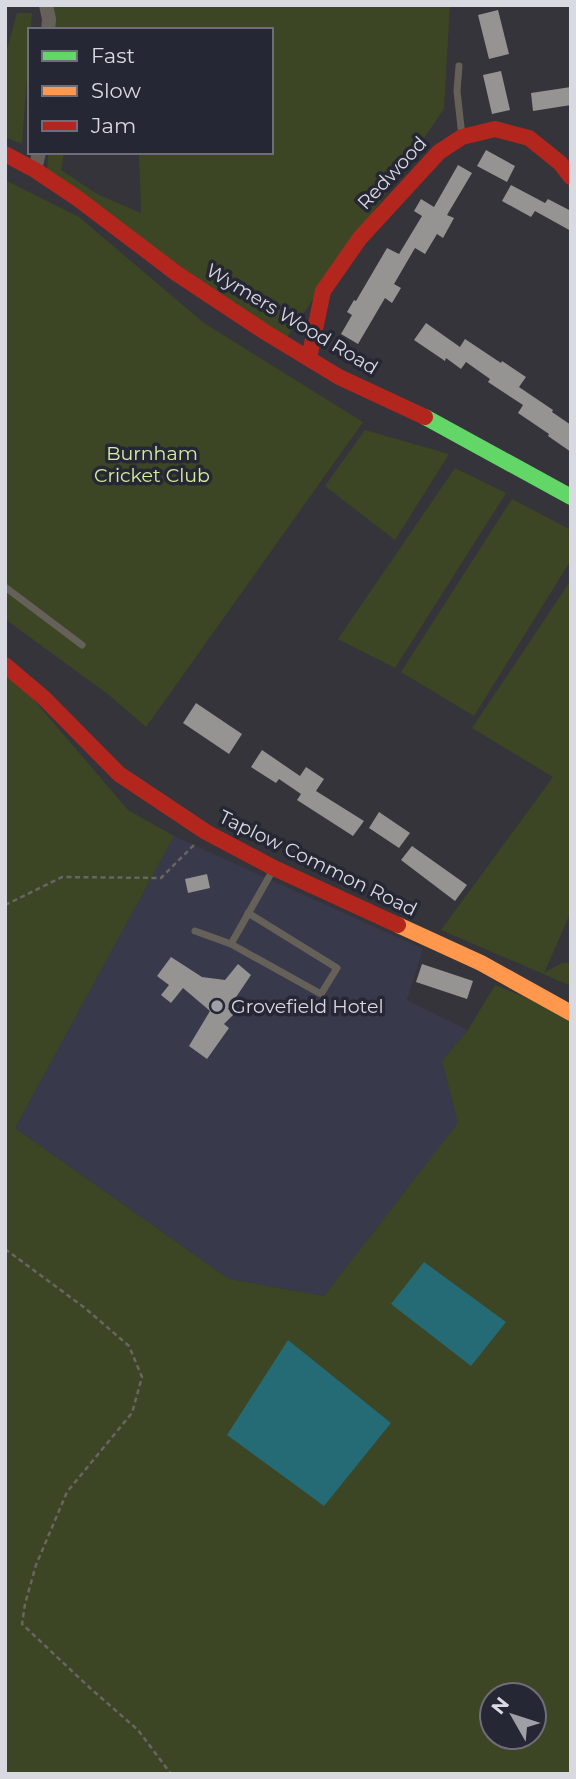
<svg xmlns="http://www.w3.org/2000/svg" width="576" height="1779" font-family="Montserrat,sans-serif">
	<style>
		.built { fill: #38394b }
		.green { fill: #3d4624; fill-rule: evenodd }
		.water { fill: #246b75 }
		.building { fill: #969393 }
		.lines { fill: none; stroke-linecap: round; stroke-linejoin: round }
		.path { stroke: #696562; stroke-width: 2.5; stroke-dasharray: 5 3.5; stroke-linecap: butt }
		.lane { stroke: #666158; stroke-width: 7 }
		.street { stroke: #666158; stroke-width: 14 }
		.fast { stroke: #63d668; stroke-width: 16 }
		.slow { stroke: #ff974d; stroke-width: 16 }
		.jam { stroke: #b3261e; stroke-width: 16 }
		.poi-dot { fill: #9f9fa7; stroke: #262734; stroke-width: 2.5 }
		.labels { text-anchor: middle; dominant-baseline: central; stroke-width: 7; stroke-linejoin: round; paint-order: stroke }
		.street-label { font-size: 19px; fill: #d8d9e1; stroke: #262734 }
		.park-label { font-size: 19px; fill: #d5ed9e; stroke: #262734 }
		.poi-label { font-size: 19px; fill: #d8d9e1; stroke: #262734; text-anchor: start }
	</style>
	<rect width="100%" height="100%" fill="#34343a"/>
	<!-- built -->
	<polygon class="built" points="174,836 423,949 407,1000 468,1030 442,1061 459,1123 324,1296 229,1279 15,1128"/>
	<!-- green -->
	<g class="green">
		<polygon points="51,5 450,5 444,109 287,337 266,325 47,174 48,152 64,152 61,170 97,194 141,213 139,152 271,152 271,30 53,30"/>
		<polygon points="17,13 32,13 22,144 5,137 5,56"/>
		<polygon points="5,180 79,217 204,323 363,422 146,727 109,695 5,619"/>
		<polygon points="365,430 449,454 395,540 325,486"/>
		<polygon points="455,468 506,493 395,668 338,639"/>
		<polygon points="512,499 571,530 571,560 474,716 401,672"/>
		<polygon points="571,580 571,916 569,916 544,973 562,963 571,963 571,986 441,930 553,777 472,728"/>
		<path d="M 5,666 L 128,810 L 174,836 L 15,1128 L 229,1279 L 324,1296 L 458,1123 L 442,1061 L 468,1030 L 495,985 L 571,1016 L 571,1774 L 5,1774 ZM 492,1695 L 534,1695 L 534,1737 L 492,1737 Z"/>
	</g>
	<!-- water -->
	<g class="water">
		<polygon points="424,1262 506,1322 471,1366 391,1304"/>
		<polygon points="288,1340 391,1423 324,1506 227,1435"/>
	</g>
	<!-- building -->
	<g class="building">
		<polygon points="498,10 509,54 489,59 478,15"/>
		<polygon points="501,71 510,110 492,114 483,75"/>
		<polygon points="571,87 571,105 533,111 531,93"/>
		<polygon points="486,150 515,166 507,182 477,166"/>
		<polygon points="458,165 472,173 447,215 454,218 443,238 437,234 425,254 415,248 394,284 401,288 392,303 385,298 358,344 341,334 352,315 347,312 354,300 356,301 387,248 399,254 422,216 414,211 421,199 434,207"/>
		<polygon points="511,185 545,203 548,199 571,211 571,231 535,211 531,217 502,201"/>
		<polygon points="426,323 460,347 465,339 501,363 502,361 526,377 519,387 553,410 552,412 571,425 571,452 548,436 549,434 518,413 523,405 488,382 490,379 466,362 461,369 446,358 445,361 414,340"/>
		<polygon points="196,703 242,734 229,754 183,723"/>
		<polygon points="262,750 300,776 306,767 324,779 316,791 364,821 353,836 297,800 301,794 279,779 276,783 251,767"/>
		<polygon points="379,812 410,833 399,848 369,828"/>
		<polygon points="412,846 467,885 455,901 401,860"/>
		<polygon points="207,874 210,888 188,893 185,879"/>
		<polygon points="171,957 202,977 225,980 238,964 251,975 228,1009 235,1013 224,1024 229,1028 207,1059 189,1046 210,1011 183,988 171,1003 161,995 169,985 157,976"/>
		<polygon points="422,964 473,981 467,999 416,982"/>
	</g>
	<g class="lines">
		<!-- path -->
		<g class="path">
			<polyline points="5,905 62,877 161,878 194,845"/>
			<polyline points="5,1249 85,1308 129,1346 142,1377 132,1413 67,1492 36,1565 25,1604 22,1624 90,1688 138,1730 171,1774"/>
		</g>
		<!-- lane -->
		<g class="lane">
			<polyline points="459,66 457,91 462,136"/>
			<polyline points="5,587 82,645"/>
			<polyline points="195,931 231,944 321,994 337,968 248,913"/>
			<polyline points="231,944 274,868"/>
		</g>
		<!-- street -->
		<g class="street">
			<polyline points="46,5 49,19 48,30"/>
			<polyline points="35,170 39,152"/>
		</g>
		<!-- fast -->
		<polyline class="fast" points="425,417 571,497"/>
		<!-- slow -->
		<polyline class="slow" points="398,925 481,963 571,1013"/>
		<!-- jam -->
		<g class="jam">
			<polyline points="5,154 35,170 77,198 176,273 265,332 339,377 425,417"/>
			<polyline points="309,358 323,291 360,238 439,152 462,137 495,129 529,138 560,163 571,177"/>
			<polyline points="5,665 44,698 119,774 206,832 274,868 398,925"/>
		</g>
	</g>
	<!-- markers -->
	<circle class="poi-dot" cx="217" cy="1006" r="7"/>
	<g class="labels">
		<!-- street labels -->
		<g class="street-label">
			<text transform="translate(392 173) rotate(-47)">Redwood</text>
			<text transform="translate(292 319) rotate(31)">Wymers Wood Road</text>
			<text transform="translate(318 863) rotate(26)">Taplow Common Road</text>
		</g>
		<!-- park labels -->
		<g class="park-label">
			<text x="152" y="453">Burnham<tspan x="152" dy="22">Cricket Club</tspan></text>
		</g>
		<!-- poi labels -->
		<g class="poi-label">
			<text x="231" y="1006">Grovefield Hotel</text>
		</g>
	</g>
	<!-- border -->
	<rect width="576" height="1779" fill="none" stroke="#d8d9e1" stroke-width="14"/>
	<!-- legend -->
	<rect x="28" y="28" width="245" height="126" fill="#262734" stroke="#6d6e79" stroke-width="2"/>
	<rect x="42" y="51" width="35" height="10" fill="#63d668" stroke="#6d6e79" stroke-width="2"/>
	<text x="91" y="63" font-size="21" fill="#d8d9e1">Fast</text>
	<rect x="42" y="86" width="35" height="10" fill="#ff974d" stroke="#6d6e79" stroke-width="2"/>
	<text x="91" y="98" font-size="21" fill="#d8d9e1">Slow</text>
	<rect x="42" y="121" width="35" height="10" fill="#b3261e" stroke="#6d6e79" stroke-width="2"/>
	<text x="91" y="133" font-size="21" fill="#d8d9e1">Jam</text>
	<!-- north arrow -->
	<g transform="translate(513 1716) rotate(309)"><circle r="33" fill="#262734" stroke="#6d6e79" stroke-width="2"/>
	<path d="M0-5L12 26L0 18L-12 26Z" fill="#9f9fa7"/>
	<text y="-10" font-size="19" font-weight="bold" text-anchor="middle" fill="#d8d9e1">N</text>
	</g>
</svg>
